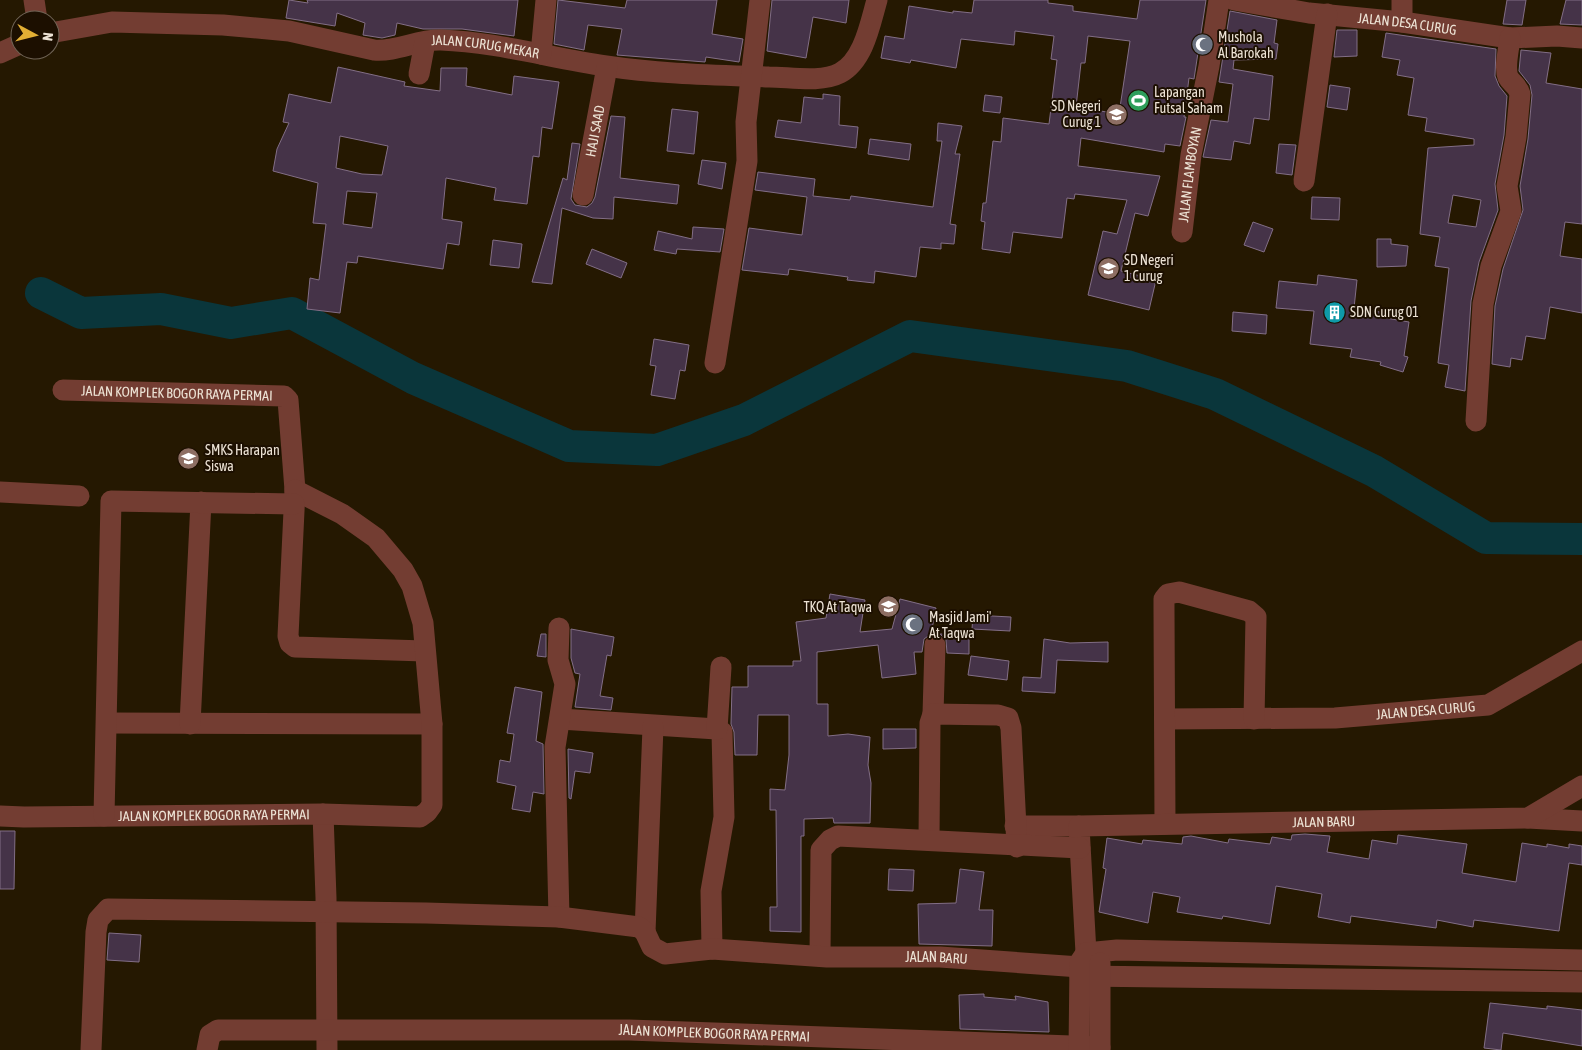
<svg xmlns="http://www.w3.org/2000/svg" width="1582" height="1050" font-family="'Asap Condensed',sans-serif">
	<style>
		.lines { fill: none; stroke-linecap: round; stroke-linejoin: round }
		.river { stroke: #0a363b; stroke-width: 32 }
		.building { fill: #453348; stroke: #826e86; fill-rule: evenodd }
		.minor { stroke: #733d32; stroke-width: 21 }
		.labels { text-anchor: middle; dominant-baseline: central; stroke-width: 4; stroke-linejoin: round; paint-order: stroke }
		.street-label { font-size: 14px; fill: #ede3d5; stroke: #1c0f00 }
		.poi-label { font-size: 14px; fill: #ede3d5; stroke: #1c0f00; text-anchor: start }
	</style>
	<rect width="100%" height="100%" fill="#251801"/>
	<g class="lines">
		<!-- river -->
		<polyline class="river" points="41,293 81,313 161,309 231,323 292,313 413,378 569,446 657,450 744,420 910,336 1127,366 1215,394 1374,471 1486,538 1582,539"/>
	</g>
	<!-- building -->
	<g class="building">
		<polygon points="289,0 308,3 307,0 518,0 514,36 462,29 423,29 397,23 395,35 382,38 363,35 365,23 337,13 335,26 286,18"/>
		<polygon points="558,0 625,8 627,0 717,0 712,34 743,39 739,62 706,57 705,62 617,55 622,29 588,25 584,50 554,44"/>
		<polygon points="772,0 849,0 846,23 813,17 806,58 767,51"/>
		<path d="M 974,0 L 1048,0 L 1048,3 L 1073,6 L 1073,11 L 1137,19 L 1140,0 L 1206,0 L 1194,79 L 1189,78 L 1184,117 L 1186,117 L 1180,146 L 1165,144 L 1164,152 L 1081,138 L 1078,166 L 1160,176 L 1148,216 L 1135,213 L 1121,271 L 1156,280 L 1149,310 L 1088,295 L 1103,231 L 1117,234 L 1127,200 L 1075,194 L 1074,199 L 1067,198 L 1062,238 L 1013,232 L 1010,253 L 982,249 L 985,222 L 981,221 L 983,203 L 986,203 L 993,141 L 1001,142 L 1003,118 L 1049,124 L 1057,60 L 1051,59 L 1054,36 L 1015,31 L 1014,45 L 961,39 L 956,68 L 911,60 L 910,63 L 881,58 L 885,36 L 904,39 L 909,6 L 953,13 L 953,11 L 972,13 ZM 1088,36 L 1130,41 L 1119,114 L 1076,107 L 1081,63 L 1085,63 Z"/>
		<polygon points="1507,0 1526,0 1522,25 1503,24"/>
		<polygon points="1566,0 1582,0 1582,25 1560,24"/>
		<polygon points="1230,11 1277,20 1274,43 1278,44 1276,59 1234,60 1233,69 1273,76 1269,120 1254,118 1250,144 1234,141 1231,160 1203,157 1211,120 1228,122 1233,84 1219,82"/>
		<polygon points="1337,30 1357,30 1357,56 1334,57"/>
		<path d="M 1386,33 L 1496,49 L 1495,76 L 1499,86 L 1507,96 L 1504,135 L 1495,184 L 1498,210 L 1479,262 L 1471,301 L 1465,391 L 1445,387 L 1449,365 L 1438,363 L 1449,268 L 1435,266 L 1440,237 L 1420,234 L 1428,148 L 1474,145 L 1474,139 L 1425,131 L 1427,118 L 1408,115 L 1414,78 L 1397,75 L 1400,60 L 1382,57 ZM 1453,195 L 1481,200 L 1476,227 L 1448,223 Z"/>
		<polygon points="1521,50 1551,53 1546,83 1582,89 1582,224 1565,222 1560,256 1582,259 1582,313 1550,307 1545,339 1526,336 1522,360 1511,358 1510,367 1492,364 1495,306 1503,269 1523,210 1520,186 1528,139 1532,95 1530,85 1519,71"/>
		<path d="M 338,67 L 405,82 L 404,86 L 440,91 L 441,68 L 467,68 L 466,86 L 512,95 L 514,76 L 559,82 L 552,129 L 542,127 L 539,157 L 533,156 L 527,204 L 494,200 L 496,188 L 446,178 L 442,219 L 462,222 L 459,245 L 447,243 L 443,269 L 358,256 L 357,263 L 347,262 L 340,313 L 307,309 L 310,278 L 319,280 L 326,224 L 313,223 L 318,183 L 273,171 L 277,149 L 289,123 L 283,122 L 289,94 L 331,103 ZM 340,136 L 388,146 L 382,175 L 362,174 L 336,168 ZM 347,191 L 377,193 L 372,228 L 343,224 Z"/>
		<polygon points="1330,85 1350,88 1347,110 1327,107"/>
		<polygon points="823,94 840,96 839,125 858,127 856,148 775,137 778,120 801,123 804,97 823,99"/>
		<polygon points="985,95 1002,97 1000,113 983,111"/>
		<polygon points="672,109 698,112 694,154 667,151"/>
		<polygon points="611,116 625,117 620,178 679,185 677,204 614,197 613,219 593,218 562,208 552,284 532,282 563,178 567,180 572,143 580,144 571,199 575,205 587,207 592,203 595,197"/>
		<polygon points="938,123 962,126 955,154 960,154 950,224 956,225 954,244 941,243 941,249 920,247 916,277 875,271 874,283 847,280 848,277 789,269 788,275 742,270 749,228 802,235 807,197 755,190 758,172 815,179 813,196 850,200 851,196 933,207 942,141 937,141"/>
		<polygon points="870,139 911,144 909,160 868,154"/>
		<polygon points="1279,144 1296,145 1292,175 1276,173"/>
		<polygon points="702,160 726,163 722,189 698,184"/>
		<polygon points="1312,197 1340,198 1339,220 1311,219"/>
		<polygon points="1253,222 1273,229 1264,252 1244,245"/>
		<polygon points="693,227 724,229 720,252 677,249 676,254 654,250 658,231 692,239"/>
		<polygon points="1377,239 1391,239 1391,244 1408,246 1406,266 1377,267"/>
		<polygon points="493,240 522,244 519,268 490,265"/>
		<polygon points="592,249 627,263 621,278 586,264"/>
		<polygon points="1318,275 1357,280 1354,308 1380,312 1380,317 1409,322 1404,356 1408,357 1403,372 1380,365 1381,362 1350,357 1352,349 1310,344 1314,311 1276,308 1279,281 1317,285"/>
		<polygon points="1233,312 1267,315 1266,334 1232,331"/>
		<polygon points="654,339 689,345 685,371 680,370 675,399 651,395 656,366 650,365"/>
		<polygon points="830,594 865,600 860,632 892,629 900,599 936,608 931,634 924,639 922,652 914,652 916,674 882,678 878,645 817,652 817,704 828,704 828,736 848,734 870,737 868,765 871,783 870,823 834,823 833,818 804,819 804,836 801,836 801,932 770,931 770,907 777,907 776,810 770,810 770,789 785,790 789,755 789,715 758,715 757,755 735,755 734,732 731,724 732,687 748,687 748,666 793,666 793,661 801,661 796,622 826,618"/>
		<polygon points="973,615 1011,617 1010,631 972,629"/>
		<polygon points="571,629 614,637 611,656 607,655 600,696 613,698 611,710 575,707 580,674 575,673 571,658"/>
		<polygon points="541,634 546,634 546,657 537,656"/>
		<polygon points="940,634 969,635 969,654 947,653 946,640"/>
		<polygon points="1044,639 1070,643 1108,642 1108,662 1057,660 1055,693 1022,691 1023,677 1041,678"/>
		<polygon points="971,656 1009,661 1007,680 968,675"/>
		<polygon points="515,687 542,692 536,741 543,744 544,794 533,792 530,812 512,809 516,786 497,782 500,760 510,762 514,734 507,733"/>
		<polygon points="883,729 916,729 916,748 883,749"/>
		<polygon points="568,749 593,753 590,773 575,771 571,799 569,798"/>
		<polygon points="0,831 15,831 14,889 0,889"/>
		<polygon points="1305,834 1330,836 1327,852 1369,859 1372,840 1397,844 1398,835 1467,844 1462,873 1516,882 1522,843 1547,847 1547,844 1569,848 1569,844 1582,846 1582,865 1569,863 1559,931 1474,920 1473,927 1437,920 1436,928 1351,916 1350,923 1318,917 1322,894 1276,886 1270,924 1223,916 1222,919 1177,912 1180,897 1153,892 1148,923 1099,912 1106,869 1103,868 1107,838 1142,844 1143,840 1182,844 1183,837 1191,836 1228,843 1229,839 1270,844 1272,837 1291,840 1292,835"/>
		<polygon points="889,869 914,870 913,891 888,890"/>
		<polygon points="960,869 984,872 979,910 993,910 992,946 919,944 918,904 956,903"/>
		<polygon points="109,933 141,935 139,962 107,960"/>
		<polygon points="984,994 984,997 1016,1000 1015,996 1048,1002 1049,1032 960,1029 959,995"/>
		<polygon points="1490,1003 1547,1009 1547,1006 1582,1010 1582,1046 1503,1033 1501,1050 1484,1048"/>
	</g>
	<g class="lines">
		<!-- minor -->
		<g class="minor">
			<polyline points="34,0 37,20"/>
			<path id="s1" d="M 1234,0 L 1309,13 L 1402,22 L 1510,38 L 1557,36 L 1582,38"/>
			<polyline points="1402,22 1402,0"/>
			<path id="s2" d="M 50,33 L 112,22 L 223,25 L 289,31 L 374,50 C 397,52 418,39 441,40 C 496,42 551,58 606,66 C 659,74 715,75 769,77 C 790,77 821,83 840,73 C 864,60 870,24 877,0"/>
			<polyline points="0,53 20,44"/>
			<polyline points="541,54 546,0"/>
			<polyline points="419,74 425,42"/>
			<polyline points="1304,181 1327,14"/>
			<path id="s3" d="M 583,195 L 607,67"/>
			<path id="s4" d="M 1182,232 L 1191,155 L 1209,66 L 1219,0"/>
			<polyline points="715,363 747,161 746,122 760,0"/>
			<path id="s5" d="M 63,390 L 284,396 L 288,400 L 295,490 L 288,636 L 290,643 L 295,647 L 425,651"/>
			<path d="M 1476,421 L 1483,304 L 1491,266 L 1511,211 L 1507,186 L 1516,137 L 1520,94 C 1518,86 1511,83 1508,77 C 1504,67 1509,49 1510,38"/>
			<polyline points="0,492 79,496"/>
			<polyline points="933,714 935,645"/>
			<polyline points="560,719 717,729 722,732 724,817 711,891 712,949"/>
			<path id="s6" d="M 1165,719 L 1335,718 L 1488,705 L 1582,651"/>
			<polyline points="107,723 432,724"/>
			<polyline points="190,724 201,502"/>
			<polyline points="717,729 721,667"/>
			<polyline points="323,814 326,898 327,1050"/>
			<path id="s7" d="M 0,816 L 24,817 L 323,814 L 420,817 L 427,812 L 432,805 L 432,724 L 423,623 L 412,586 L 403,570 L 376,538 L 342,514 L 295,490"/>
			<polyline points="104,816 111,501 294,504"/>
			<polyline points="1528,818 1582,821"/>
			<polyline points="1165,824 1164,609 1164,599 1168,594 1179,592 1249,611 1256,617 1254,719"/>
			<polyline points="1015,826 1079,826"/>
			<polyline points="929,840 930,723 933,714 998,715 1008,718 1011,728 1017,847"/>
			<polyline points="559,917 555,747 565,684 558,660 559,628"/>
			<polyline points="645,932 653,727"/>
			<path id="s8" d="M 1086,953 L 1079,826 L 1528,818 L 1582,786"/>
			<polyline points="820,956 821,850 830,840 838,836 1080,848"/>
			<polyline points="1080,976 1582,982"/>
			<path id="s9" d="M 91,1050 L 96,932 L 98,920 L 108,909 L 426,913 L 559,917 L 639,927 L 645,932 L 652,947 L 665,954 L 712,949 L 827,957 L 940,957 L 1080,967"/>
			<path id="s10" d="M 207,1050 L 210,1035 L 218,1030 L 629,1030 L 1100,1047"/>
			<polyline points="1079,1050 1080,962 1086,953 1117,950 1582,960"/>
			<polyline points="1100,1050 1100,963"/>
		</g>
	</g>
	<!-- icons -->
	<defs>
		<symbol id="mosque-disc" viewBox="-11 -11 22 22"><circle r="9.5" fill="#6b7280" stroke="#1c0f00"/><path d="M3.5-4.9A6 6 0 1 0 3.5 4.9A5 5 0 1 1 3.5-4.9Z" fill="#fff"/></symbol>
		<symbol id="stadium-disc" viewBox="-11 -11 22 22"><circle r="9.5" fill="#2e9e5b" stroke="#1c0f00"/><path d="M0-5a6.5 5 0 1 0 0 10a6.5 5 0 1 0 0-10ZM-3.5-1.8h7v3.6h-7Z" fill="#fff"/></symbol>
		<symbol id="school-disc" viewBox="-11 -11 22 22"><circle r="9.5" fill="#8d6e63" stroke="#1c0f00"/><path d="M0-5L7-2L0 1L-7-2ZM-4 1L0 2.5L4 1V4Q0 6-4 4Z" fill="#fff"/></symbol>
		<symbol id="building-disc" viewBox="-11 -11 22 22"><circle r="9.5" fill="#0f9aa8" stroke="#1c0f00"/><path d="M-4-6H4V6H1V3H-1V6H-4ZM-2.5-4.3h1.7v1.8h-1.7ZM.8-4.3h1.7v1.8H.8ZM-2.5-1h1.7V.8h-1.7ZM.8-1h1.7V.8H.8Z" fill="#fff"/></symbol>
	</defs>
	<g fill-rule="evenodd">
		<use href="#mosque-disc" x="1190" y="32" width="25" height="25"/>
		<use href="#stadium-disc" x="1126" y="88" width="25" height="25"/>
		<use href="#school-disc" x="1104" y="102" width="25" height="25"/>
		<use href="#school-disc" x="1096" y="256" width="25" height="25"/>
		<use href="#building-disc" x="1322" y="300" width="25" height="25"/>
		<use href="#school-disc" x="176" y="446" width="25" height="25"/>
		<use href="#school-disc" x="876" y="594" width="25" height="25"/>
		<use href="#mosque-disc" x="900" y="612" width="25" height="25"/>
	</g>
	<g class="labels">
		<!-- street labels -->
		<g class="street-label">
			<text stroke="none"><textPath href="#s1" startOffset="175">JALAN DESA CURUG</textPath></text>
			<text stroke="none"><textPath href="#s2" startOffset="440">JALAN CURUG MEKAR</textPath></text>
			<text stroke="none"><textPath href="#s3" startOffset="65">HAJI SAAD</textPath></text>
			<text stroke="none"><textPath href="#s4" startOffset="58">JALAN FLAMBOYAN</textPath></text>
			<text stroke="none"><textPath href="#s5" startOffset="114">JALAN KOMPLEK BOGOR RAYA PERMAI</textPath></text>
			<text stroke="none"><textPath href="#s6" startOffset="261">JALAN DESA CURUG</textPath></text>
			<text stroke="none"><textPath href="#s7" startOffset="214">JALAN KOMPLEK BOGOR RAYA PERMAI</textPath></text>
			<text stroke="none"><textPath href="#s8" startOffset="372">JALAN BARU</textPath></text>
			<text stroke="none"><textPath href="#s9" startOffset="988">JALAN BARU</textPath></text>
			<text stroke="none"><textPath href="#s10" startOffset="521">JALAN KOMPLEK BOGOR RAYA PERMAI</textPath></text>
		</g>
		<!-- poi labels -->
		<g class="poi-label">
			<text x="1218" y="37">Mushola<tspan x="1218" dy="16">Al Barokah</tspan></text>
			<text x="1154" y="92">Lapangan<tspan x="1154" dy="16">Futsal Saham</tspan></text>
			<text x="1101" y="106" text-anchor="end">SD Negeri<tspan x="1101" dy="16">Curug 1</tspan></text>
			<text x="1124" y="260">SD Negeri<tspan x="1124" dy="16">1 Curug</tspan></text>
			<text x="1350" y="312">SDN Curug 01</text>
			<text x="205" y="450">SMKS Harapan<tspan x="205" dy="16">Siswa</tspan></text>
			<text x="872" y="607" text-anchor="end">TKQ At Taqwa</text>
			<text x="929" y="617">Masjid Jami'<tspan x="929" dy="16">At Taqwa</tspan></text>
		</g>
	</g>
	<!-- north arrow -->
	<g transform="translate(35 35) rotate(97)"><circle r="24" fill="#1c0f00" stroke="#706455"/>
	<path d="M0-4L9 19L0 12L-9 19Z" fill="#e2af34"/>
	<text y="-8" font-size="14" font-weight="bold" text-anchor="middle" fill="#ede3d5">N</text>
	</g>
</svg>
